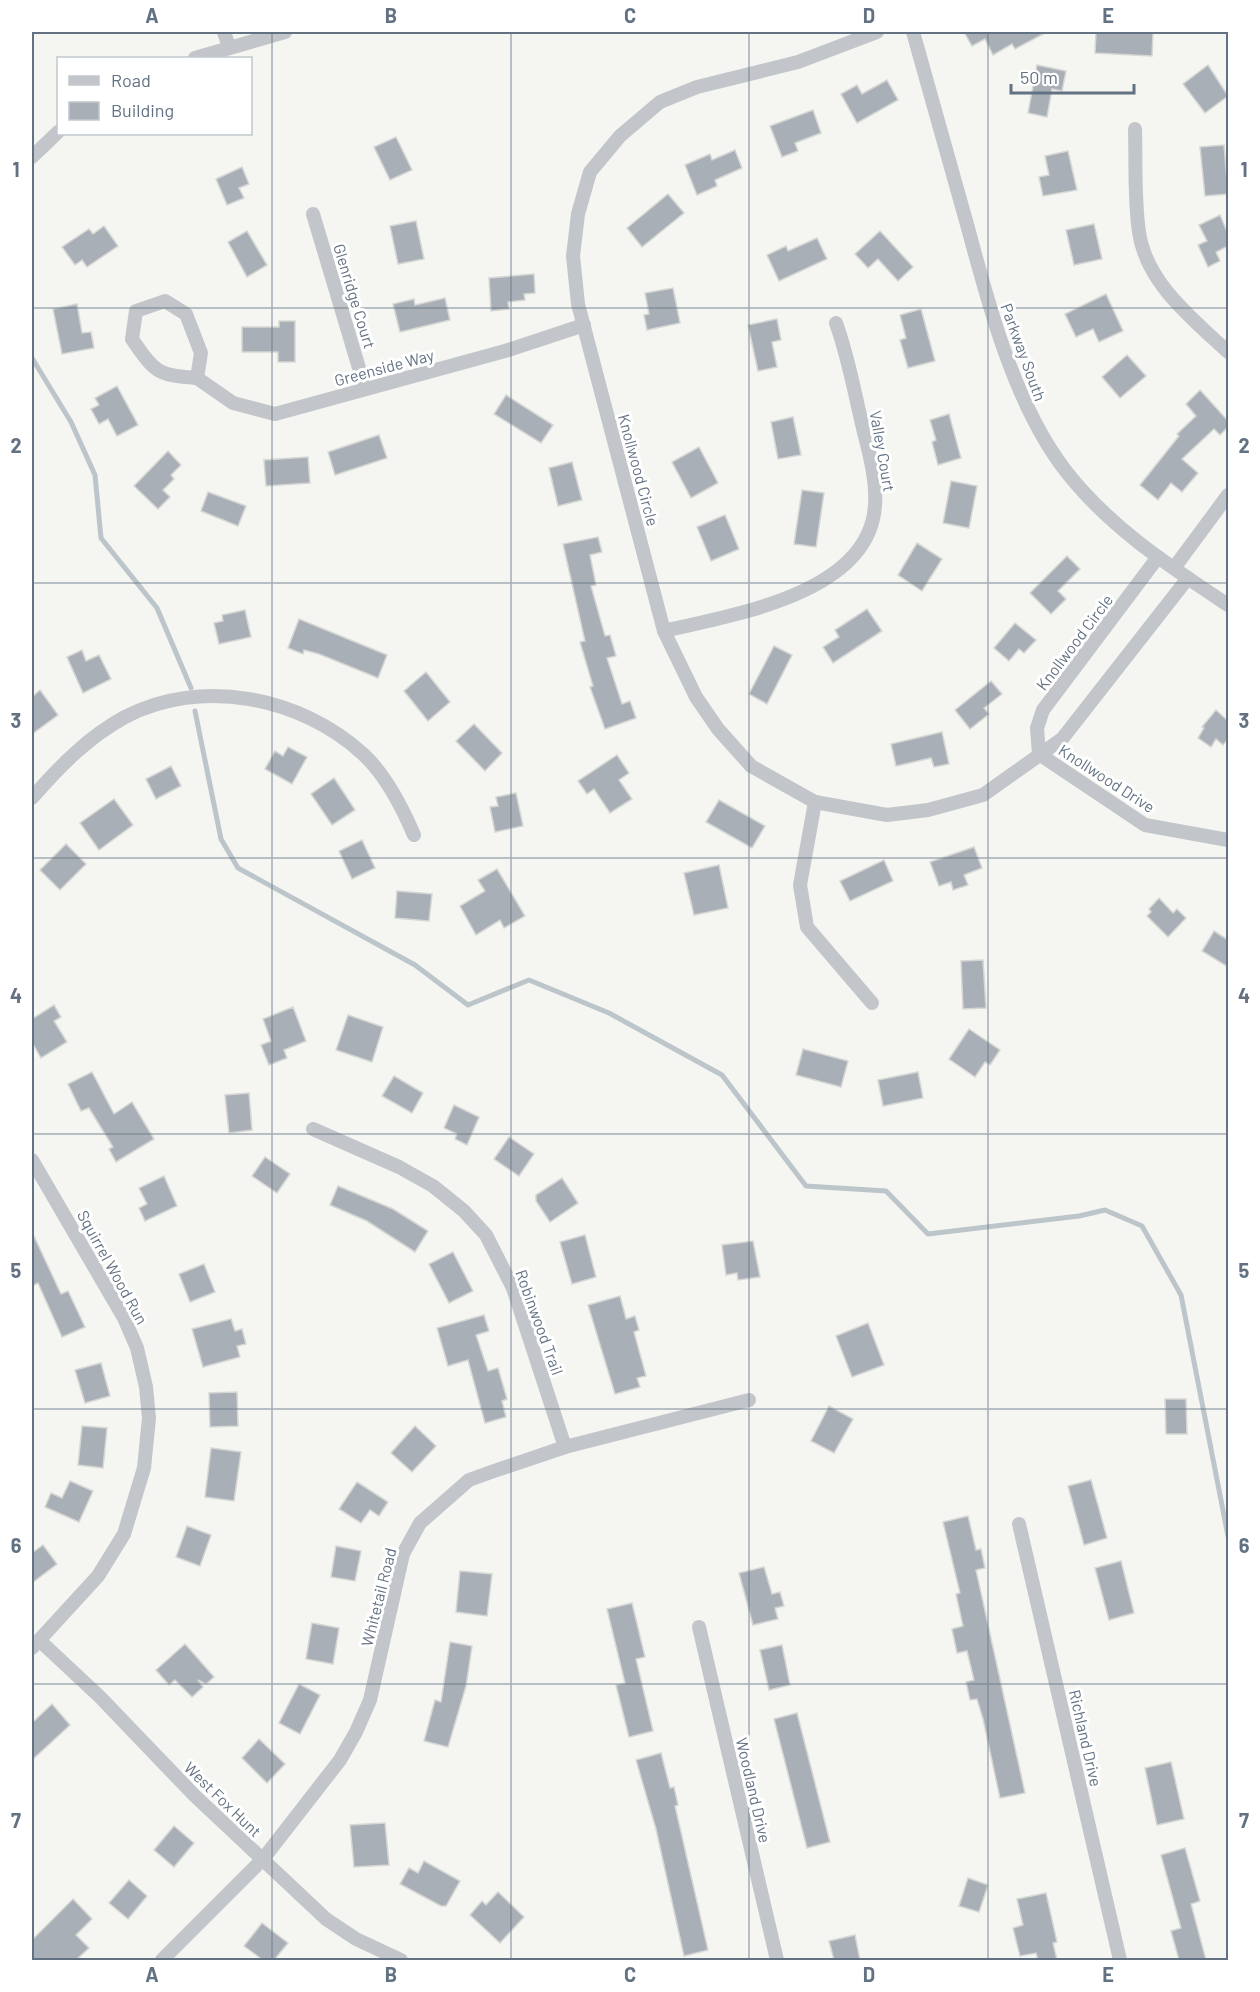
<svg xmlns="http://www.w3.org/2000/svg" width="1260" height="1992" font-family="Barlow,sans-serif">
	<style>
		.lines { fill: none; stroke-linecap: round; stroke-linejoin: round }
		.stream { stroke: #bbc5ca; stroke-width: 5 }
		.building { fill: #a8afb6; stroke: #d6d7d4; stroke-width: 1.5 }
		.minor { stroke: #c2c5c9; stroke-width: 14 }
		.grid { fill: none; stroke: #637283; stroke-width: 1.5; stroke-opacity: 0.55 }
		.labels { text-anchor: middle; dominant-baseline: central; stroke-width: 6; stroke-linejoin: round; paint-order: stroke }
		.street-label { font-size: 16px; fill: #637283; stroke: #fff }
		.neatline { fill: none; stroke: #637283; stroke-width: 2 }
		.grid-label { font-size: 20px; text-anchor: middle; font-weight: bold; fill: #637283 }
	</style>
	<rect width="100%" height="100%" fill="#f5f5f1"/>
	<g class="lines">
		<!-- stream -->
		<g class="stream">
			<polyline points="32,358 71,422 95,475 101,538 157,608 191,688"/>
			<polyline points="195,711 221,839 238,868 415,965 468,1005 529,980 609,1013 722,1075 806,1186 886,1191 928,1234 1079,1216 1105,1210 1142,1226 1181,1295 1228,1536"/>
		</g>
	</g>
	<!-- building -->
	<g class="building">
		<polygon points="964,32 1047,32 1015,49 1012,44 993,55 985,39 972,46"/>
		<polygon points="1096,32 1153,32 1152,56 1095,53"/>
		<polygon points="1037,65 1066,71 1062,91 1052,89 1047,117 1028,113"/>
		<polygon points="1208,65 1228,96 1205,113 1183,84"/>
		<polygon points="887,80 898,100 857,123 841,94 857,85 862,94"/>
		<polygon points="813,110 821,133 795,143 798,151 782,157 770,126"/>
		<polygon points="396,137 412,170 390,180 374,147"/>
		<polygon points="1224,145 1228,194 1205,196 1200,147"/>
		<polygon points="735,150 742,168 715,180 717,186 697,195 685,165 710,154 712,160"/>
		<polygon points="1068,151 1077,190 1043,196 1039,177 1049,175 1045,156"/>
		<polygon points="242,167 249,184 239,188 244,198 227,205 216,179"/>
		<polygon points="668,194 684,213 642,247 627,228"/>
		<polygon points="1220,215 1228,234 1228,246 1216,252 1220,261 1208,267 1198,245 1207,241 1199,225"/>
		<polygon points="416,221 424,259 398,264 390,226"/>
		<polygon points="1094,224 1102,259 1074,265 1066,230"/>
		<polygon points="104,226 118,246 87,267 82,260 75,265 62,247 89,229 93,234"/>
		<polygon points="247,231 267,265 247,277 228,242"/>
		<polygon points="880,231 913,267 898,281 878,259 868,268 855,254"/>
		<polygon points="817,238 827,259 779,281 767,255 786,246 788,251"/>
		<polygon points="534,274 535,293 524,294 525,300 508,302 509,309 491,311 489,278"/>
		<polygon points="673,288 680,323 647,330 644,315 649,314 645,293"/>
		<polygon points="1106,294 1123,331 1099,342 1093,329 1076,337 1065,314"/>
		<polygon points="445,298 450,320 400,332 393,304 414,299 415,305"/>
		<polygon points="77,304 82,333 91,332 94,348 62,354 53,309"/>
		<polygon points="921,309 935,361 908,368 900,340 906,338 900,315"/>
		<polygon points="777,319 781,340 772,342 777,367 758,371 748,325"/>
		<polygon points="279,321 295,321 295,362 278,362 278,352 242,352 242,327 279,327"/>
		<polygon points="1127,355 1146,376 1120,398 1102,377"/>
		<polygon points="117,386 138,425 117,436 108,419 99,424 91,409 99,405 95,398"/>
		<polygon points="1200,390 1228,421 1228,427 1220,435 1214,429 1182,459 1198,473 1182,492 1171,483 1158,500 1140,485 1179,436 1177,434 1196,416 1186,404"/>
		<polygon points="506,395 553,425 541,443 494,414"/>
		<polygon points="949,414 961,458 938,465 932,442 936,440 930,420"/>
		<polygon points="793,417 801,455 778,459 771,422"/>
		<polygon points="379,435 387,458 335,475 328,452"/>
		<polygon points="699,447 718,483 691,498 672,462"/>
		<polygon points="168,451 181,465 171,475 174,479 163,490 170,497 158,509 134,486"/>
		<polygon points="308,457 310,483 266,486 264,460"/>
		<polygon points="572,462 582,500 558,506 549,468"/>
		<polygon points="951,481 977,486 969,528 943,523"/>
		<polygon points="802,490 824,493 816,547 794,544"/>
		<polygon points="208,492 246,506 238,526 201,511"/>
		<polygon points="725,515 739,549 711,561 697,527"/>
		<polygon points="598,537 602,552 590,555 596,585 591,586 605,636 610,635 616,656 607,658 622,704 630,701 636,718 605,729 590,687 593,686 580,642 585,641 563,544"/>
		<polygon points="917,543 942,559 922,591 898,575"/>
		<polygon points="1067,556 1080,569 1058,591 1066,599 1051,614 1030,593"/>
		<polygon points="867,609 882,631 833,663 823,647 839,637 835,630"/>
		<polygon points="245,610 251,637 219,644 214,623 223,621 222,615"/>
		<polygon points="299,619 387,655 378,678 319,654 304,650 303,654 288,648"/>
		<polygon points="1015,623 1036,640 1024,653 1019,649 1009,661 994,648"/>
		<polygon points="774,646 792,655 767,704 749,694"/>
		<polygon points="82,650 86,661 99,655 111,679 83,693 67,657"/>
		<polygon points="426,672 450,702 428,721 404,691"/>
		<polygon points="991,681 1002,694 984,708 989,714 970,729 955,710"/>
		<polygon points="40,690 58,715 32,734 32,697"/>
		<polygon points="1216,710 1228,721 1228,739 1223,745 1216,739 1211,747 1198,738 1204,728 1202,727"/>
		<polygon points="474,724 502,753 485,771 456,741"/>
		<polygon points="942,732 949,764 934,767 931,758 896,766 891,744"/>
		<polygon points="288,747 307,757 292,784 265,769 275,751 283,756"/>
		<polygon points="617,755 629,773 619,780 632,799 610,813 594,789 587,794 578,781"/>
		<polygon points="171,766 181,786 156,799 146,779"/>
		<polygon points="334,778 355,810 332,825 311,794"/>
		<polygon points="516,793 523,826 495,832 490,807 498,806 496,797"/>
		<polygon points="114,799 133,825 99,850 80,823"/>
		<polygon points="719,800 765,826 752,848 706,822"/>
		<polygon points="362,840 375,868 352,879 339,851"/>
		<polygon points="66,844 86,864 60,890 40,870"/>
		<polygon points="974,847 982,868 964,875 968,885 953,890 951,882 939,886 930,862"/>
		<polygon points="884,860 893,881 850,901 840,881"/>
		<polygon points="719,865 728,908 694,915 684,873"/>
		<polygon points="497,869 525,916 504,928 500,920 476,935 460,906 485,891 478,880"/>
		<polygon points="397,891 432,894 429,921 395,918"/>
		<polygon points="1159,898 1173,913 1177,909 1186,918 1168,937 1147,916 1151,912 1149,909"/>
		<polygon points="1214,931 1228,940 1228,967 1202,951"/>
		<polygon points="983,960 986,1008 963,1009 961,961"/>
		<polygon points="54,1005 61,1017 54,1021 67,1042 41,1058 32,1042 32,1019"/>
		<polygon points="293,1007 306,1041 284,1050 287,1058 269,1065 261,1045 271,1041 263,1019"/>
		<polygon points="348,1015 383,1027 372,1062 336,1050"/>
		<polygon points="969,1029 1000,1050 990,1065 985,1062 975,1077 949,1059"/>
		<polygon points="803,1049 848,1061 841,1087 796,1075"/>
		<polygon points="92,1072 114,1114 132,1102 154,1139 116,1162 109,1149 113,1147 89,1108 81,1111 68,1084"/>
		<polygon points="918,1072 923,1098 883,1106 878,1080"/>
		<polygon points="394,1076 423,1093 412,1113 382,1096"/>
		<polygon points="249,1093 252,1130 229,1133 225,1095"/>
		<polygon points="454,1105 479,1117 467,1145 455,1139 457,1134 444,1128"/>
		<polygon points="509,1137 534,1154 519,1176 494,1159"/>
		<polygon points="265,1157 290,1174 277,1193 252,1176"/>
		<polygon points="164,1176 177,1206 145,1221 139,1208 147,1204 139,1188"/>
		<polygon points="562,1178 578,1203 550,1222 536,1201 536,1195"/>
		<polygon points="338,1186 393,1209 428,1231 415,1252 367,1221 330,1205"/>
		<polygon points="32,1232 61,1294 68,1291 85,1327 62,1337 38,1283 32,1286"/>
		<polygon points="585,1235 596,1277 572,1284 560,1242"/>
		<polygon points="753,1241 760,1277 738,1280 737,1273 726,1275 722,1245"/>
		<polygon points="453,1252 473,1291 449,1303 429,1264"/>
		<polygon points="204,1264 215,1292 190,1302 179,1274"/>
		<polygon points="620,1296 626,1319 635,1316 639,1330 634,1332 646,1376 637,1378 640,1387 615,1394 588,1305"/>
		<polygon points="484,1315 489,1331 476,1335 488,1371 498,1368 507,1399 502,1401 506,1417 485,1423 468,1360 448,1366 437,1328"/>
		<polygon points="231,1319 235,1331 242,1329 246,1344 237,1346 240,1357 203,1367 192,1329"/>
		<polygon points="868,1323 884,1365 852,1377 836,1336"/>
		<polygon points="101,1363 110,1396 85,1403 75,1370"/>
		<polygon points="237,1392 238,1426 210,1427 209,1393"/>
		<polygon points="1165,1399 1186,1399 1187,1434 1166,1434"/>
		<polygon points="829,1406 853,1419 834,1453 811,1441"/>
		<polygon points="82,1426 107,1428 103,1468 78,1465"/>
		<polygon points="415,1426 436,1446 412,1472 391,1453"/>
		<polygon points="211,1448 241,1452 234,1501 205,1497"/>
		<polygon points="1091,1480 1107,1538 1084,1545 1068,1486"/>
		<polygon points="70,1481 93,1491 79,1522 45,1507 51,1493 62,1498"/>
		<polygon points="357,1482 388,1502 379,1516 370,1510 361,1523 339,1509"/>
		<polygon points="968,1516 976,1550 981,1549 985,1568 976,1570 1025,1793 1000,1798 983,1719 977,1699 970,1700 966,1682 974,1680 967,1651 957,1653 952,1629 963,1626 956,1594 960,1593 943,1522"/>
		<polygon points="187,1526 211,1535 200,1566 176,1557"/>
		<polygon points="43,1545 57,1564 32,1583 32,1553"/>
		<polygon points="336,1546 361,1551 355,1581 331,1577"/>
		<polygon points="1121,1561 1134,1613 1109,1620 1095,1568"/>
		<polygon points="764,1567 772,1594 780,1592 784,1606 775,1608 778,1619 753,1625 739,1573"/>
		<polygon points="460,1571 492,1574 487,1616 456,1612"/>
		<polygon points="632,1603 645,1657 636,1659 653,1731 629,1737 616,1685 625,1683 607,1609"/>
		<polygon points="312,1623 339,1628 333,1664 306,1659"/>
		<polygon points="450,1642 472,1646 466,1686 448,1747 424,1741 435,1700 441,1702"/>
		<polygon points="185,1644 214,1677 206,1684 198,1680 203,1687 192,1697 175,1680 169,1685 156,1670"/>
		<polygon points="782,1645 790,1685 769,1690 760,1650"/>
		<polygon points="299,1684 320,1695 300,1734 279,1723"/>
		<polygon points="52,1704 70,1725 32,1760 32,1723"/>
		<polygon points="797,1713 830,1842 807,1848 774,1719"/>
		<polygon points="259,1739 285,1764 267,1783 242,1758"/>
		<polygon points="661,1753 670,1788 674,1787 678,1805 675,1806 708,1950 684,1956 656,1829 636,1760"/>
		<polygon points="1171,1762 1184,1819 1157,1825 1145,1768"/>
		<polygon points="385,1823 389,1865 354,1867 350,1825"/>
		<polygon points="174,1826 194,1843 174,1867 154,1850"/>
		<polygon points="1185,1848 1200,1901 1191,1904 1206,1960 1179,1960 1171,1931 1181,1928 1161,1855"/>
		<polygon points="424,1861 460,1881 446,1906 441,1906 400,1884 409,1868 418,1873"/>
		<polygon points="968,1878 988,1885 979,1912 959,1906"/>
		<polygon points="129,1880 147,1896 128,1919 109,1903"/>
		<polygon points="498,1892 524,1917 500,1943 470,1915 482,1901 486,1905"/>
		<polygon points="1046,1893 1057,1942 1053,1943 1057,1960 1038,1960 1036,1953 1020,1956 1013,1928 1023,1925 1017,1899"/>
		<polygon points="73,1899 92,1919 76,1935 89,1948 76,1960 32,1960 32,1940"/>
		<polygon points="262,1923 288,1943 274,1960 263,1960 244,1946"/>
		<polygon points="855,1935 860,1960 834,1960 829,1941"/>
	</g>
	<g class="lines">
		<!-- minor -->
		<g class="minor">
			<polyline points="224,32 229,47"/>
			<polyline points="877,32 798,62 697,87 660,102 620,136 590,172 578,214 573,256 578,304 664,631 696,697 718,729 751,766 815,802 887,815 928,810 983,795 1062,739 1188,578"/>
			<path d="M 913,32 C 931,97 949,162 968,228 C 989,307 1015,405 1065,470 C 1109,527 1169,566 1228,605"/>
			<polyline points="195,58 285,32"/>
			<path d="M 1135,129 C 1136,163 1134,198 1139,232 C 1146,283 1193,319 1228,352"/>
			<polyline points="32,157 58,132"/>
			<polyline points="313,214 365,388"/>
			<path d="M 165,301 L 186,314 L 201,353 L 197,378 C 156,375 155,372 132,339 L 136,311 Z"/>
			<polyline points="197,378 233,403 275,414 505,351 584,325"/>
			<polyline points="1174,568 1228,495"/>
			<path d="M 664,631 C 732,615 870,594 875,505 C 877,478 868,449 862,424 C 854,390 848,356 836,323"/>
			<polyline points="1039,754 1037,728 1043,710 1158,557"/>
			<polyline points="1039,754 1145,825 1228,840"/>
			<path d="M 32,798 C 59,767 88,737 125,717 C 201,677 301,697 363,754 C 386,775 402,807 414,835"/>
			<polyline points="815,802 800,885 807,927 872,1003"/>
			<polyline points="313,1129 399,1167 433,1186 464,1211 486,1235 513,1288 565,1447"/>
			<polyline points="32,1160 124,1318 137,1348 146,1387 149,1418 144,1468 124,1534 98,1576 32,1648"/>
			<polyline points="1019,1524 1120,1960"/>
			<polyline points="699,1627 777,1960"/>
			<polyline points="39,1640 100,1697 194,1795 326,1919 356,1939 401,1960"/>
			<polyline points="162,1960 263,1859 340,1760 356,1732 370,1700 403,1554 420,1523 469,1480 494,1471 565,1447 749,1400"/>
		</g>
	</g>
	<!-- grid -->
	<path class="grid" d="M 272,32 L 272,1960M 511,32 L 511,1960M 749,32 L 749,1960M 988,32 L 988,1960M 32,308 L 1228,308M 32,583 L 1228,583M 32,858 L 1228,858M 32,1134 L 1228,1134M 32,1409 L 1228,1409M 32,1684 L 1228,1684"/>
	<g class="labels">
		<!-- street labels -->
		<g class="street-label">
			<text transform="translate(355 296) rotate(73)">Glenridge Court</text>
			<text transform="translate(1024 352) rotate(70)">Parkway South</text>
			<text transform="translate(384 367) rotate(-15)">Greenside Way</text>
			<text transform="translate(883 451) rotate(80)">Valley Court</text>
			<text transform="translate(639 470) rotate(75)">Knollwood Circle</text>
			<text transform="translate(1074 642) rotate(-53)">Knollwood Circle</text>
			<text transform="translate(1107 778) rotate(33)">Knollwood Drive</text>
			<text transform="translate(113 1267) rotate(61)">Squirrel Wood Run</text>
			<text transform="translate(540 1322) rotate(70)">Robinwood Trail</text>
			<text transform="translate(378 1597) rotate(-76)">Whitetail Road</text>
			<text transform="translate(1086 1738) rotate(77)">Richland Drive</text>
			<text transform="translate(754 1790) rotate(77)">Woodland Drive</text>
			<text transform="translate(223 1799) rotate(44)">West Fox Hunt</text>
		</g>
	</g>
	<!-- border -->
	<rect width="1260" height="1992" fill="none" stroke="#ffffff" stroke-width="66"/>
	<!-- legend -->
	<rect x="57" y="57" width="195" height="78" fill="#ffffff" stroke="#c1c7cd" stroke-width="1.5"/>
	<rect x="69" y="76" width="30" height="9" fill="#c2c5c9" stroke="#c1c7cd" stroke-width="1.5"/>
	<text x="111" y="87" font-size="18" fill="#637283">Road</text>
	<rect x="69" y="102" width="30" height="18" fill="#a8afb6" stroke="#c1c7cd" stroke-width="1.5"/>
	<text x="111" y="117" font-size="18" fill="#637283">Building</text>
	<!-- scale -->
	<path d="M1011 84v9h123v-9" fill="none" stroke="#637283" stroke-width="3"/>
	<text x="1020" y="84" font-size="18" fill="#637283" stroke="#ffffff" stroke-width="4.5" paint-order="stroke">50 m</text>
	<rect x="33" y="33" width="1194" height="1926" class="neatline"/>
	<g class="grid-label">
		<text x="152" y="23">A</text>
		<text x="391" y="23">B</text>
		<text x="630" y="23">C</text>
		<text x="869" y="23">D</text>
		<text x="1108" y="23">E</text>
		<text x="16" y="177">1</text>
		<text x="1244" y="177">1</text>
		<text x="16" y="453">2</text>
		<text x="1244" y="453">2</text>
		<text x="16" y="728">3</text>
		<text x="1244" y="728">3</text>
		<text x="16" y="1003">4</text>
		<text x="1244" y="1003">4</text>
		<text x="16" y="1278">5</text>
		<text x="1244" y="1278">5</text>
		<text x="16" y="1553">6</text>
		<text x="1244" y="1553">6</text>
		<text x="16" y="1828">7</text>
		<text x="1244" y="1828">7</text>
		<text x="152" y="1982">A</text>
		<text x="391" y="1982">B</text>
		<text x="630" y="1982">C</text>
		<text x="869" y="1982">D</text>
		<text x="1108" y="1982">E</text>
	</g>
</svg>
